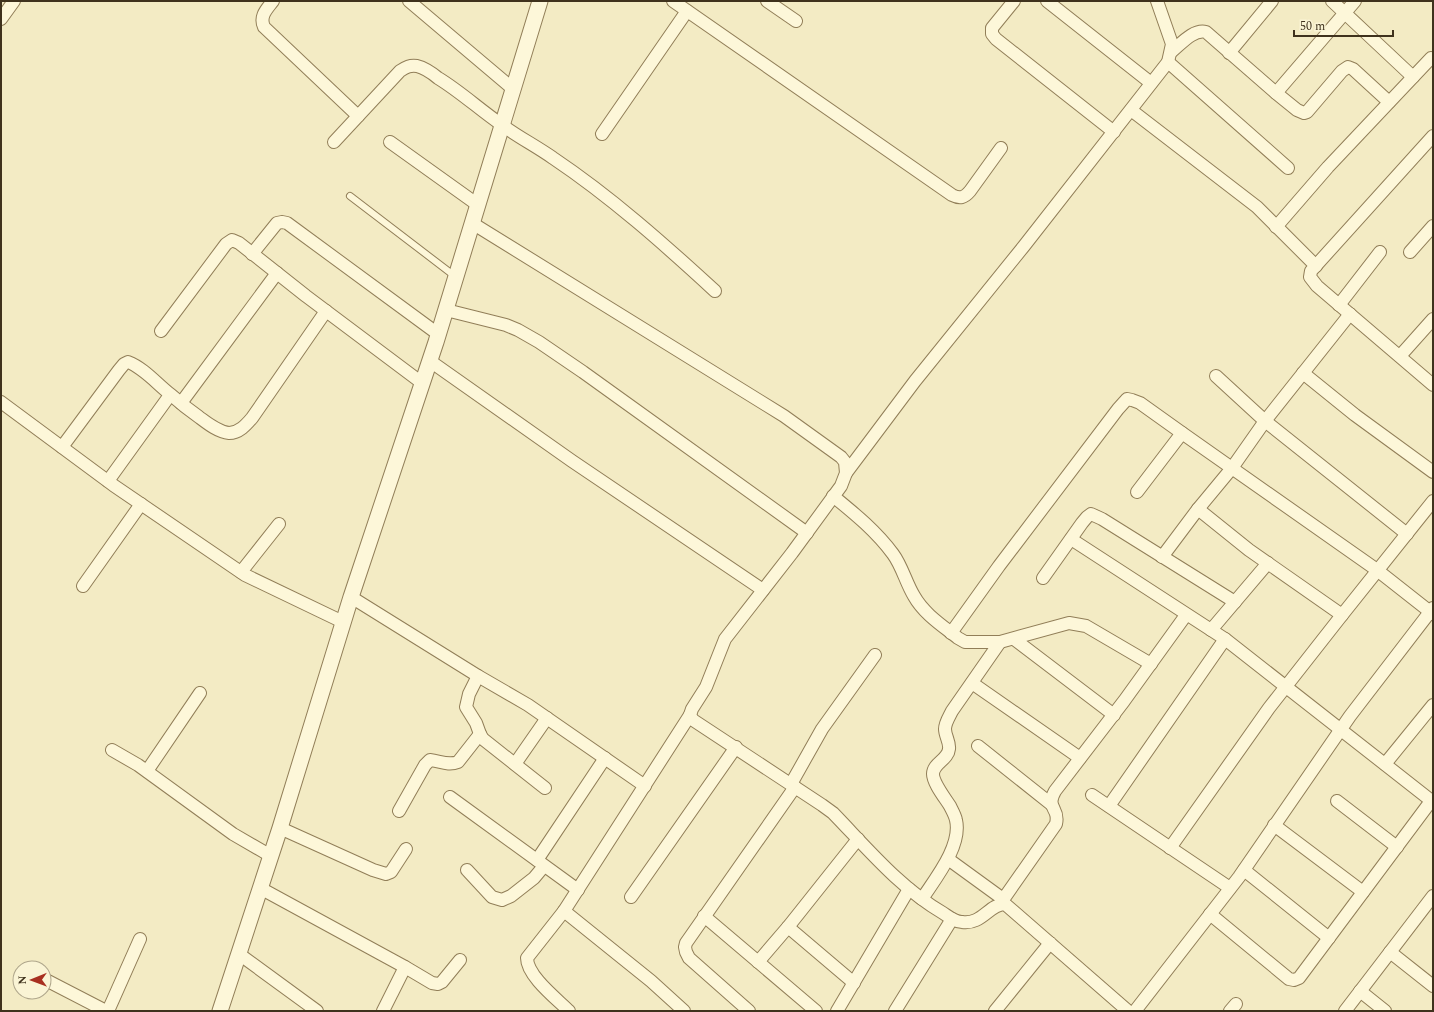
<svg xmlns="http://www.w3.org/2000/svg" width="1434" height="1012" font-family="Spectral,serif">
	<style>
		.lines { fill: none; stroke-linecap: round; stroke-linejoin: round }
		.service-casing { stroke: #917e58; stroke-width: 8 }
		.minor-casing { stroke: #917e58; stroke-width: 14 }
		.tertiary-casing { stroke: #917e58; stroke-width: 17 }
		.service { stroke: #fdf7d9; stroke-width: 6 }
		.minor { stroke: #fdf7d9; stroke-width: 12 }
		.tertiary { stroke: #fdf7d9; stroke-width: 15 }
	</style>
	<rect width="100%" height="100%" fill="#f3ebc4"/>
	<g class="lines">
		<defs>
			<polyline id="service" points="350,196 456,277"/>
			<g id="minor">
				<path d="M 273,1 C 267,9 259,16 264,27 L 358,116"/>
				<polyline points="409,1 513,89"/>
				<path d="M 673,1 L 952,195 C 960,199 964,198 970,191 L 1001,148"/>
				<polyline points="767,1 796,21"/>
				<polyline points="1014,1 992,28 992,34 996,39 1114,132"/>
				<polyline points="1047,1 1151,83"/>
				<polyline points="1332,1 1413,77"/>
				<polyline points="1,19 14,1"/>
				<path d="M 1171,52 C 1181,44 1193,29 1206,32 L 1276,93 L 1297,110 L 1304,113 L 1307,112 L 1342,71 L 1348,67 L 1353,69 L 1389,102"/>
				<polyline points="1229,53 1272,1"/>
				<polyline points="1168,62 1288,168"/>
				<polyline points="1276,93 1355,1"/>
				<polyline points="1131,110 1257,207 1316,266"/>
				<polyline points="602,134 687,11"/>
				<polyline points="1433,136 1311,271 1310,277 1317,286 1433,385"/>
				<path d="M 334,142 L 400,71 C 406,67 410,65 417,66 C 425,68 432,73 438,78 C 461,92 480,110 502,125 C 518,137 536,146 553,158 C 611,197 664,244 715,291"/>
				<polyline points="390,142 478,205"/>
				<path d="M 472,223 L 784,416 L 841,457 L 845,462 L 846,473 L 841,486 L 792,553 L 725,639 L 706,687 L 692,709 L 690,715 L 693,720 L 822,805 L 833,813 C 867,848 900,888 943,913 C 949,917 955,922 962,922 C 982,925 989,904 1005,904 L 1128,1011"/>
				<polyline points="1276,227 1328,167 1431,58"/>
				<polyline points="1410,252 1433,226"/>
				<polyline points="252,254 277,223 282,222 287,223 438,334"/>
				<polyline points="1339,305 1380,252"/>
				<polyline points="446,310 506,325 518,330 539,342 583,372 807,533"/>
				<polyline points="161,331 226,244 232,240 239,243 306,296 422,383"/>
				<polyline points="1400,356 1433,319"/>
				<polyline points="430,361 572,461 763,590"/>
				<polyline points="1303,373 1355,415 1433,472"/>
				<polyline points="1216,376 1265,421 1407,534"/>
				<polyline points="1,402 113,485 245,575 343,622"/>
				<polyline points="181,403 277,273"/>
				<path d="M 62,447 L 119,370 L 124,364 L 128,362 C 144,368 157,384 170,394 C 179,402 189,410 199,417 C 207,423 218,432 229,433 C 239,433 246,425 252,418 L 326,311"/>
				<polyline points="846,473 915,381 1024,246 1168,62 1172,44 1157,1"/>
				<polyline points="108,481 170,395"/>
				<polyline points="1137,492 1182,433"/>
				<path d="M 833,496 C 855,514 876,531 893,554 C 902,566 906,583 914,596 C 924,614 943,626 958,638 L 965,642 L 1000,642 L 1069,623 L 1086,626 L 1151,664"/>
				<polyline points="1198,509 1249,550 1342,615"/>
				<polyline points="1071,539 1225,639 1433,802"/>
				<polyline points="1162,557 1198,509 1232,468 1265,421 1350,314"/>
				<polyline points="241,572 279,524"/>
				<polyline points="1043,578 1082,523 1087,517 1091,514 1102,519 1235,602"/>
				<polyline points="83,586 141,504"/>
				<polyline points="351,597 478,676 528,705 645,786"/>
				<polyline points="1211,630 1268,563"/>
				<polyline points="951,633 999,566 1118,409 1127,399 1132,400 1140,403 1182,433 1377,570 1433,614"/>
				<polyline points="1014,639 1114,715"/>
				<polyline points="478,676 469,694 466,707 476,723 480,734 483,739 545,788"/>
				<polyline points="972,683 1080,758"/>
				<polyline points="978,746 1051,804"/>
				<polyline points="112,750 138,765 233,834 271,856"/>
				<polyline points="515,764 547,718"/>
				<polyline points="1385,764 1433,705"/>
				<polyline points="147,771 200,693"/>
				<polyline points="791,784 822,729 875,655"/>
				<polyline points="1092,795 1230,888"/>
				<polyline points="450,797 578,890"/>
				<polyline points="1337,801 1397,847"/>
				<polyline points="1109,806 1225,639"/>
				<path d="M 399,811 L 425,765 L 430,760 C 440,761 448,766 458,762 L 480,734"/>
				<polyline points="1274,825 1363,892"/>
				<polyline points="280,828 373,870 386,874 391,872 406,849"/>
				<polyline points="1170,848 1269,708 1342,615 1433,501"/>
				<polyline points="948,859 1003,899"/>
				<polyline points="537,860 605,758"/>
				<polyline points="467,870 492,897 502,900 511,896 534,878 544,866"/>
				<polyline points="1244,870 1329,938"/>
				<polyline points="260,888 405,967 432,983 438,984 442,982 460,960"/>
				<polyline points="631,897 736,747"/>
				<path d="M 922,899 C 935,879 962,846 956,820 C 955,815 952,810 950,806 C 945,798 933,783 933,774 C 933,763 948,760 949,749 C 950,742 945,736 945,729 C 945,723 949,717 952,711 L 1000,642"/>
				<path d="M 1000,904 L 1056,824 C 1060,807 1045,809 1055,791 L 1124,701 L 1186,615"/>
				<polyline points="564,911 651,981 684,1011"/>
				<polyline points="1210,914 1289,979 1294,980 1299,978 1431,801"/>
				<polyline points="704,916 816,1011"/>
				<polyline points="788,927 854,983"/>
				<polyline points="1390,952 1433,986"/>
				<polyline points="239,954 317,1011"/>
				<polyline points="758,962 788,927 858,839"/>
				<polyline points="44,979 106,1011"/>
				<polyline points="1360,991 1385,1011"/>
				<polyline points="108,1011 140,939"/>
				<polyline points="383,1011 405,967"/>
				<path d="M 569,1011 C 557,999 527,976 527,958 L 564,911 L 690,715"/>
				<polyline points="749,1011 689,958 686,952 685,947 686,943 795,787"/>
				<polyline points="837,1011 909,889"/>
				<polyline points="895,1011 952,919"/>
				<polyline points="995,1011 1050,943"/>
				<polyline points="1135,1011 1239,877 1350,716 1433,608"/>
				<polyline points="1230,1011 1236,1004"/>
				<polyline points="1345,1011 1433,896"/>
			</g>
			<polyline id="tertiary" points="220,1011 280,828 351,597 436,342 540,1"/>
		</defs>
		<!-- service casing -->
		<use href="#service" class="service-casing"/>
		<!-- minor casing -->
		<use href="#minor" class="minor-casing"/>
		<!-- tertiary casing -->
		<use href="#tertiary" class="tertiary-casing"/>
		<!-- service -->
		<use href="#service" class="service"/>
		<!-- minor -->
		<use href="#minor" class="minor"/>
		<!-- tertiary -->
		<use href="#tertiary" class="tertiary"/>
	</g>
	<!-- border -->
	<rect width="1434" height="1012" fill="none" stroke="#3f321d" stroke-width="4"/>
	<!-- north arrow -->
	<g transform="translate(32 980) rotate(269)"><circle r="19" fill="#faf4d5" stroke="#afa68b"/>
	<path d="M0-3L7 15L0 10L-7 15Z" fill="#a83020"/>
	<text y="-6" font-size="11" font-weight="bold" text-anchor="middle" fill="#3f321d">N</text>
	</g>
	<!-- scale -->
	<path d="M1294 30v6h99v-6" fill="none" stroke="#3f321d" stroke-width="2"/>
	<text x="1300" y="30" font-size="12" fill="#3f321d" stroke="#faf4d5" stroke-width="3" paint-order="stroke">50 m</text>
</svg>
